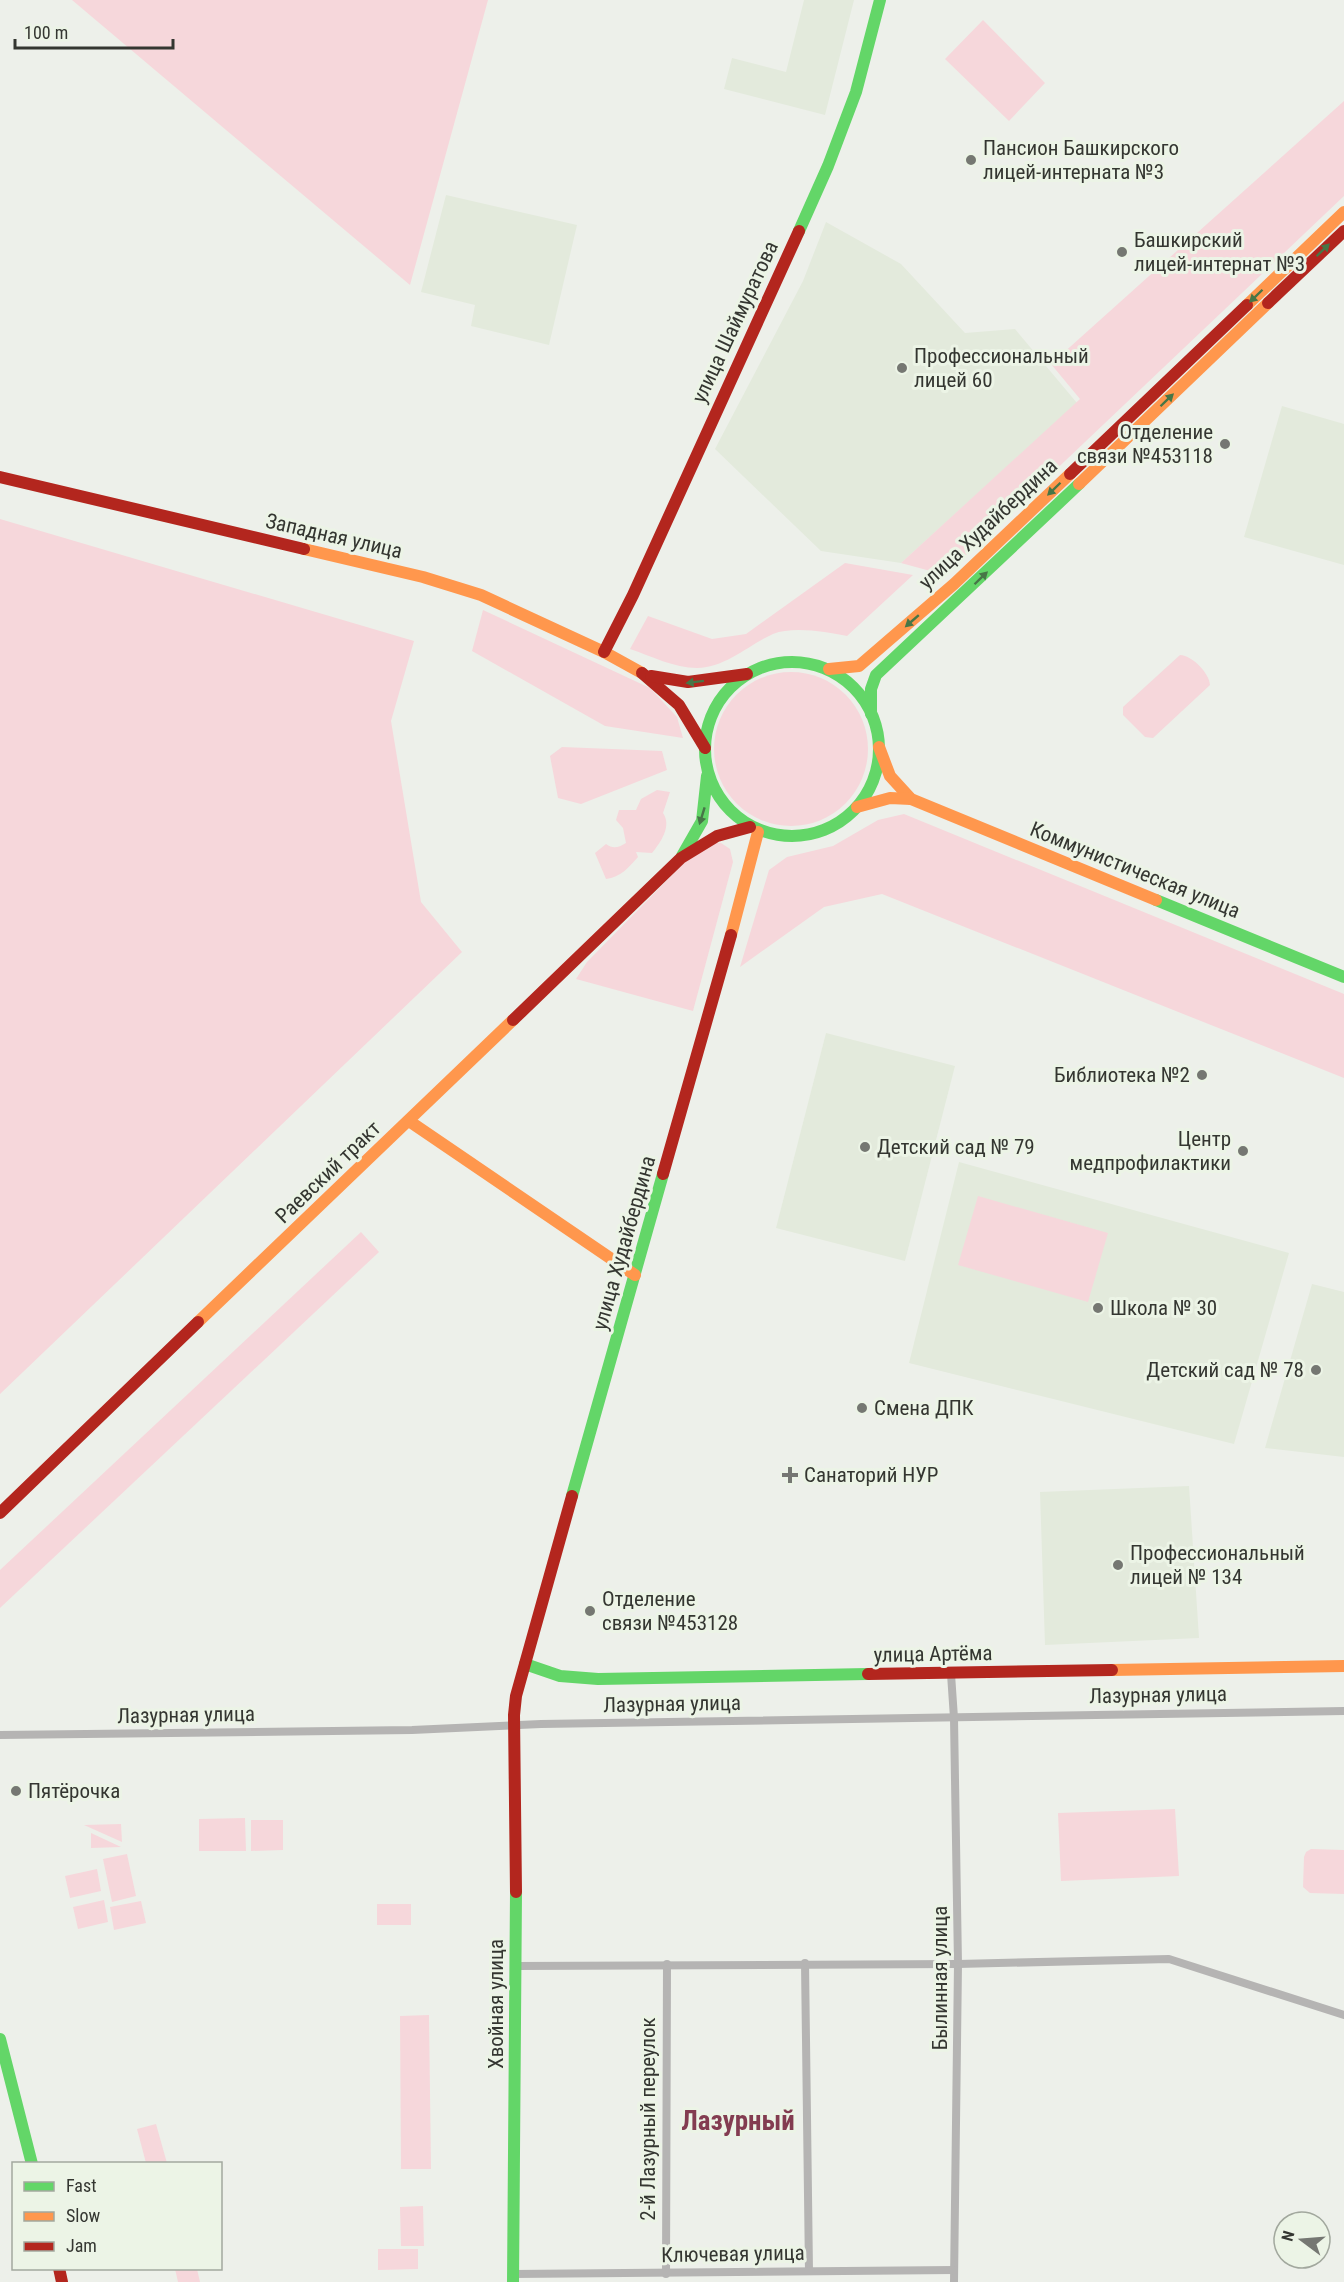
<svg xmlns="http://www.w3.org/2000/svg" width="1344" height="2282" font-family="'Roboto Condensed',sans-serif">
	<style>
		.built { fill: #e3eadc }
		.green { fill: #f6d7db }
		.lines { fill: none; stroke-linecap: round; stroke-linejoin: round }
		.street { stroke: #b5b4b3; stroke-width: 8 }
		.fast { stroke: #63d668; stroke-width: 12 }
		.slow { stroke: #ff974d; stroke-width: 12 }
		.jam { stroke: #b3261e; stroke-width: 12 }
		.oneway { fill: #477647 }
		.poi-dot { fill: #757772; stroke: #ecf4e6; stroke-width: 2 }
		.labels { text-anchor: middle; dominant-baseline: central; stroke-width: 6; stroke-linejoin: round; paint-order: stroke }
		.poi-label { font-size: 21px; fill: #343631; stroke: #ecf4e6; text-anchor: start }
		.street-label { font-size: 21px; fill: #343631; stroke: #ecf4e6 }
		.district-label { font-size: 27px; font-weight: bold; fill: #833c51; stroke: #ecf4e6 }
	</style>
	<rect width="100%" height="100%" fill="#edf0ea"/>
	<!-- built -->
	<g class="built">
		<polygon points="804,0 854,0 825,115 724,89 732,58 786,72"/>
		<polygon points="446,195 577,225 549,345 471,326 475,305 421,292"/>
		<polygon points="826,222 901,264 965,333 1015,329 1077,403 901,563 821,551 715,449 803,281"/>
		<polygon points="1282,406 1344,424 1344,565 1244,537"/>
		<polygon points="826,1033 955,1066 905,1261 776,1228"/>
		<polygon points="959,1162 1289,1253 1234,1444 909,1363"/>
		<polygon points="1312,1284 1344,1292 1344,1457 1265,1448"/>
		<polygon points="1189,1486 1199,1638 1045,1645 1040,1492"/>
	</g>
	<!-- green -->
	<g class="green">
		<polygon points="72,0 488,0 410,285"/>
		<polygon points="983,20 1045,83 1009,121 945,59"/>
		<polygon points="1344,101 1344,196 945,575 901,563 1080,399 1051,364"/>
		<polygon points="0,519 414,641 391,721 421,902 462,952 0,1394"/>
		<path d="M 845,563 L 913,575 L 847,636 C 827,632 793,626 773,634 C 748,645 727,667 697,668 C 674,668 651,656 630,649 L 648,616 L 712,639 L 746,634 Z"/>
		<polygon points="483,610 650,688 677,717 683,738 605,726 472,651"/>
		<path d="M 1180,655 C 1193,656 1209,673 1210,685 L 1153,738 L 1145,737 L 1123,715 L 1123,707 Z"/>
		<circle cx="791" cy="749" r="77"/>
		<polygon points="562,747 662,751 667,770 581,804 558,798 550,756"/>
		<path d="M 657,790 L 670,792 L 663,813 C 672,826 661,842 652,853 L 636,852 L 638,857 C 628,868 621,877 606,879 L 595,853 L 606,844 C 613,849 618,848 626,843 L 623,828 L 616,820 L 619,810 L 636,810 L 641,799 Z"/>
		<polygon points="904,814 1344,994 1344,1078 882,894 824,907 740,967 769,870 787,857 833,846 878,820"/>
		<polygon points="715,843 721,843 730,849 733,862 693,1011 576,979 587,962 686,861"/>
		<polygon points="978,1196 1108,1233 1088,1302 958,1265"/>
		<polygon points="361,1232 379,1252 0,1608 0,1570"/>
		<polygon points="1175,1809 1179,1876 1061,1881 1058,1813"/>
		<polygon points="245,1818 246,1851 199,1851 199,1819"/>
		<polygon points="251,1820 283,1820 283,1850 251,1851"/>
		<polygon points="121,1824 122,1842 84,1825"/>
		<polygon points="91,1833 121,1847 91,1848"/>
		<polygon points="1311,1849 1344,1850 1344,1894 1310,1893 1303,1887 1304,1857 1306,1852"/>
		<polygon points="127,1854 136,1896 112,1902 103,1859"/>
		<polygon points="97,1869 101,1891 70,1898 65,1876"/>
		<polygon points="104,1900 108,1922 78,1929 73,1907"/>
		<polygon points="141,1901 146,1923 114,1930 110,1907"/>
		<rect x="377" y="1904" width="34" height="21"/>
		<polygon points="429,2015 431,2169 401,2169 400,2016"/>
		<polygon points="156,2124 167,2163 146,2163 137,2129"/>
		<polygon points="423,2206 424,2246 401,2246 400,2207"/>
		<polygon points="378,2249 418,2249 418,2269 378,2270"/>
		<polygon points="175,2269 197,2269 200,2282 178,2282"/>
	</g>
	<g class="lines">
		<!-- street -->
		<g class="street">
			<polyline points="951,1674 954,1718 958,1964 954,2282"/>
			<polyline points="0,1735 412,1730 541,1724 1344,1711"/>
			<polyline points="805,1963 809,2271"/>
			<polyline points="515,1966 958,1964 1169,1959 1344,2015"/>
			<polyline points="513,2274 954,2270"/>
			<polyline points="666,2274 667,1964"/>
		</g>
		<!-- fast -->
		<g class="fast">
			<polyline points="799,231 828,166 856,92 880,0"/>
			<circle cx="792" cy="749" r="87"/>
			<polyline points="871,714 871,689 876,675 1079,484"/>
			<polyline points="682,856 702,821 707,776"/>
			<polyline points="1156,900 1344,977"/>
			<polyline points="572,1496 663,1174"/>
			<polyline points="525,1664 560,1676 598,1679 868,1674"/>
			<polyline points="0,2039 32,2164"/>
			<polyline points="513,2282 516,1892"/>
		</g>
		<!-- slow -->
		<g class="slow">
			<polyline points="1247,305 1344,212"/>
			<polyline points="1079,484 1268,303"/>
			<polyline points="304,549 423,577 481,595 604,652 642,673"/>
			<polyline points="829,669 859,666 954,584 1070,474"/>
			<polyline points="879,747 890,776 911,799 1156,900"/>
			<polyline points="857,807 890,798 911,799"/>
			<polyline points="731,935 758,832"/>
			<polyline points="409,1121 635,1275"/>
			<polyline points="198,1322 513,1020"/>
			<polyline points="1112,1670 1344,1666"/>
		</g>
		<!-- jam -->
		<g class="jam">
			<polyline points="1268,303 1344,231"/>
			<polyline points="1070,474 1247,305"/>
			<polyline points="0,477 304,549"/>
			<polyline points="604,652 633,595 799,231"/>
			<polyline points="642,673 679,705 705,748"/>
			<polyline points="651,676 688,682 747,674"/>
			<polyline points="513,1020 681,858 717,836 750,827"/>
			<polyline points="663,1174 731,935"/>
			<polyline points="0,1513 198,1322"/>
			<polyline points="868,1674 1112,1670"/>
			<polyline points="516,1892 514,1715 516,1696 572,1496"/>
			<polyline points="59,2268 62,2282"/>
		</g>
	</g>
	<!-- one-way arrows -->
	<defs><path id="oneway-solid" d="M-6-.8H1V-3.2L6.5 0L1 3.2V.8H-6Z" transform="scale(1.5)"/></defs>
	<g class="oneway">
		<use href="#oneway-solid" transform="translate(1323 250) rotate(-44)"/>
		<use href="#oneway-solid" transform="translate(1256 296) rotate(136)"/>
		<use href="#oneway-solid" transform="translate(1167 400) rotate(-44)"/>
		<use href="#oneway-solid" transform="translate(1054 489) rotate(136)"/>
		<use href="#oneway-solid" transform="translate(981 578) rotate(-44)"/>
		<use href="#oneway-solid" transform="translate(912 621) rotate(139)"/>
		<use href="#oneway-solid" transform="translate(695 682) rotate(173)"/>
		<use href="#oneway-solid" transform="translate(702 816) rotate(107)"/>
	</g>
	<!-- markers -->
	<g class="poi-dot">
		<circle cx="971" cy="160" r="6"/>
		<circle cx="1122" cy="252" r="6"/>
		<circle cx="902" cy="368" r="6"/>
		<circle cx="1225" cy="444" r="6"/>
		<circle cx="1202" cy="1075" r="6"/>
		<circle cx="865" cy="1147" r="6"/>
		<circle cx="1243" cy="1151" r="6"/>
		<circle cx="1098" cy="1308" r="6"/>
		<circle cx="1316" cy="1370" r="6"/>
		<circle cx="862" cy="1408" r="6"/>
		<path d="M787 1466h6v6h6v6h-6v6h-6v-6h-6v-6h6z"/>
		<circle cx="1118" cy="1565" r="6"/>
		<circle cx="590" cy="1611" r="6"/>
		<circle cx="16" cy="1791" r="6"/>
	</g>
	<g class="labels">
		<!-- poi labels -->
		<g class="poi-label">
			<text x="983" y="148">Пансион Башкирского<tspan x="983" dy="24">лицей-интерната №3</tspan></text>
			<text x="1134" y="240">Башкирский<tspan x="1134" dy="24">лицей-интернат №3</tspan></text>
			<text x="914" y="356">Профессиональный<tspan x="914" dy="24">лицей 60</tspan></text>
			<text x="1213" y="432" text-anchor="end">Отделение<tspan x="1213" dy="24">связи №453118</tspan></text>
			<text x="1190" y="1075" text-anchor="end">Библиотека №2</text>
			<text x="1231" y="1139" text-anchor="end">Центр<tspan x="1231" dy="24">медпрофилактики</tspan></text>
			<text x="877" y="1147">Детский сад № 79</text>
			<text x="1110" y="1308">Школа № 30</text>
			<text x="1304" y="1370" text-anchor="end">Детский сад № 78</text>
			<text x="874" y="1408">Смена ДПК</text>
			<text x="804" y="1475">Санаторий НУР</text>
			<text x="1130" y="1553">Профессиональный<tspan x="1130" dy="24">лицей № 134</tspan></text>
			<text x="602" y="1599">Отделение<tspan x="602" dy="24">связи №453128</tspan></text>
			<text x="28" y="1791">Пятёрочка</text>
		</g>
		<!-- street labels -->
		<g class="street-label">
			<text transform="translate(735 322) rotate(-65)">улица Шаймуратова</text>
			<text transform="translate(988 524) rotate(-43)">улица Худайбердина</text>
			<text transform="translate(334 536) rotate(13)">Западная улица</text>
			<text transform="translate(1135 870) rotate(22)">Коммунистическая улица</text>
			<text transform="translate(328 1172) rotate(-44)">Раевский тракт</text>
			<text transform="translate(624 1243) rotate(-74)">улица Худайбердина</text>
			<text transform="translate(933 1654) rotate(-1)">улица Артёма</text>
			<text transform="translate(1158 1695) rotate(-1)">Лазурная улица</text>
			<text transform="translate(672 1704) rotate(-1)">Лазурная улица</text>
			<text transform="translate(186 1715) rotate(-1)">Лазурная улица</text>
			<text transform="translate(940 1978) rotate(-90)">Былинная улица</text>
			<text transform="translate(496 2004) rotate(-90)">Хвойная улица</text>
			<text transform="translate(648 2119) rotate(-90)">2-й Лазурный переулок</text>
			<text transform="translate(733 2254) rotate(-1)">Ключевая улица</text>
		</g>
		<!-- district labels -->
		<g class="district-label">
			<text x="738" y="2121">Лазурный</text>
		</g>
	</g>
	<!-- legend -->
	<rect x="12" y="2162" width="210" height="108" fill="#ecf4e6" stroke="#a2a89e" stroke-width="1.5"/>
	<rect x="24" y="2182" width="30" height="9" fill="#63d668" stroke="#a2a89e" stroke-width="1.5"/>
	<text x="66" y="2192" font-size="18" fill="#343631">Fast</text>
	<rect x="24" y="2212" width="30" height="9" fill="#ff974d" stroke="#a2a89e" stroke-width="1.5"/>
	<text x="66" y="2222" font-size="18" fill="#343631">Slow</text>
	<rect x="24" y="2242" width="30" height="9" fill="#b3261e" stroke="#a2a89e" stroke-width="1.5"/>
	<text x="66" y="2252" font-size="18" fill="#343631">Jam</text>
	<!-- north arrow -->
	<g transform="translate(1302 2240) rotate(286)"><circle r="28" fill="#ecf4e6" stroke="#a2a89e" stroke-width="1.5"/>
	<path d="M0-4.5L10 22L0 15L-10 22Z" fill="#757772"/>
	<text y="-9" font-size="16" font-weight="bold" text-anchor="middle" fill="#343631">N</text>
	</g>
	<!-- scale -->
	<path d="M15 39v9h158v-9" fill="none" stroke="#343631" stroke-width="3"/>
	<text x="24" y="39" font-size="18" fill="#343631" stroke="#ecf4e6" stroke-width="4.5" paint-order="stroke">100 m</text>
</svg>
